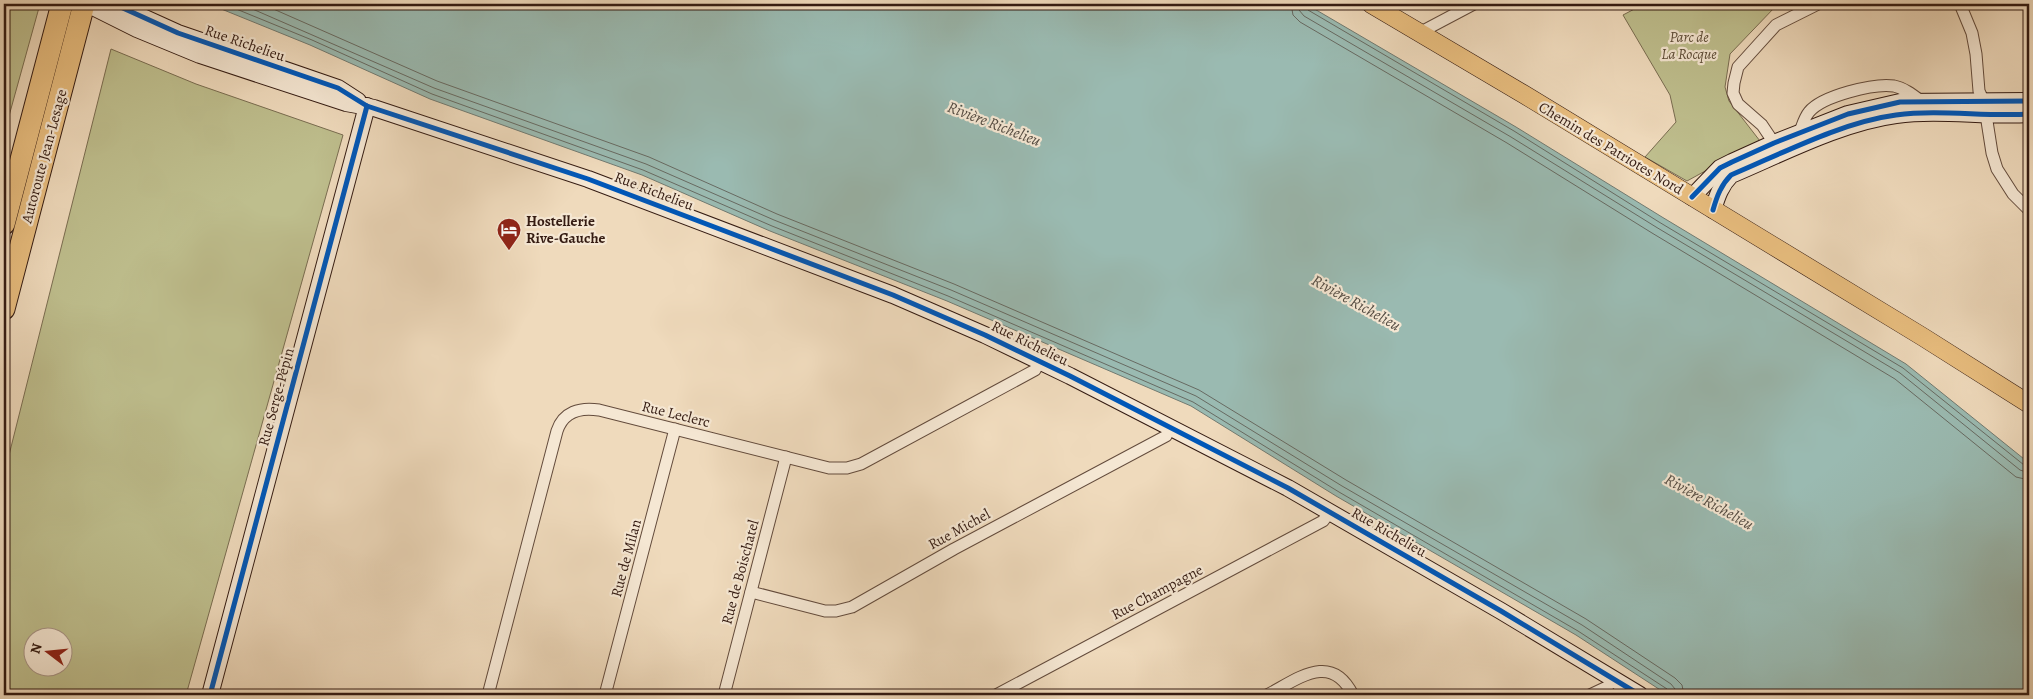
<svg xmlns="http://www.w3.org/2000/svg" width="2033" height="699" font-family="Alegreya,serif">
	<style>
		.green { fill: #bebe8d; stroke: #796c50; fill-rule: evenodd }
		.water { fill: #9abab1; stroke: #717a71 }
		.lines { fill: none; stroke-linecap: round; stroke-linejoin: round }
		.shore { stroke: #676a62; stroke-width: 1 }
		.street-casing { stroke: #634b3c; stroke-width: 13 }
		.secondary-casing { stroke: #341b12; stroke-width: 18 }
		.primary-casing { stroke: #341b12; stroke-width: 19 }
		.highway-casing { stroke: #341b12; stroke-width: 23 }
		.street { stroke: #f5e7d3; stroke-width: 11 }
		.secondary { stroke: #f5e7d3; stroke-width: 16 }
		.primary { stroke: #e8bd7e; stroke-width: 18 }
		.highway { stroke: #e8bd7e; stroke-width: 21 }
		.cycleway-casing { stroke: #f5e7d3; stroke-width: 8 }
		.cycleway { stroke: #0057b8; stroke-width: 5 }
		.labels { text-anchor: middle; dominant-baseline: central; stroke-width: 4.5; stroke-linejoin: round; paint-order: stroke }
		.park-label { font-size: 15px; font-style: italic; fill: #5d4c37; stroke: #f5e7d3 }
		.street-label { font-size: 15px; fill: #341b12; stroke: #f5e7d3 }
		.poi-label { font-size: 15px; font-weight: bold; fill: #341b12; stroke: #f5e7d3; text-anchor: start }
		.water-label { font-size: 16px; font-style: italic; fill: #534b42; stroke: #f5e7d3 }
	</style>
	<rect width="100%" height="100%" fill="#efdabc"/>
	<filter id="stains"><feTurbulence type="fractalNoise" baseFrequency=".004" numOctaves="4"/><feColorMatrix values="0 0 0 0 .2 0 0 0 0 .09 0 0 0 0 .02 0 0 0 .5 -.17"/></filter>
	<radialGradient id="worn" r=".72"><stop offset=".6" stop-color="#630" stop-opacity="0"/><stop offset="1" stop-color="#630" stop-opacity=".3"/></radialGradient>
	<!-- green -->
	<g class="green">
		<polygon points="4,4 40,4 4,134"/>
		<polygon points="1644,4 1782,4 1775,7 1730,54 1725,87 1729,101 1760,141 1687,181 1645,157 1676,122 1670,95 1623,15"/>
		<path d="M 111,49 L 196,84 L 343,135 L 186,695 L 4,695 L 4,475 ZM 32,636 L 62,636 L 62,666 L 32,666 Z"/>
	</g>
	<!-- water -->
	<polygon class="water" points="209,4 1306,4 1516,127 1662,217 1906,364 2029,463 2029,695 1668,695 1576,635 1336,496 1191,406 947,301 770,231 642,175 430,99 310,45"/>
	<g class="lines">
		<!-- shore -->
		<g class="shore">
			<polyline points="224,4 312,40 432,94 643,170 772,226 948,296 1193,402 1339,492 1578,631 1667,689 1670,695"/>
			<polyline points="241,4 434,88 646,164 774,220 951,290 1196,396 1342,486 1582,625 1671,684 1675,689 1676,695"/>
			<polyline points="262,4 437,81 649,157 777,214 954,284 1199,390 1346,480 1586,619 1675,678 1682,685 1684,695"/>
			<polyline points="1291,4 1293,15 1300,22 1507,143 1652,233 1895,379 2016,477 2029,480"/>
			<polyline points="1298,4 1299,10 1304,16 1511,137 1656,227 1900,373 2020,470 2029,473"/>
			<polyline points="1305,4 1308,10 1514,131 1659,222 1903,368 2024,465 2029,467"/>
		</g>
		<defs>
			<g id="street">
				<polyline points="1960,4 1972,33 1976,54 1979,91 1984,102 1992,153 1997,169 2013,194 2029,210"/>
				<polyline points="1421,32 1474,4"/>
				<path d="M 1799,134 C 1802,127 1804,118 1809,112 C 1822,96 1874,83 1894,86 C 1904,88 1913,95 1921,101"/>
				<polyline points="1778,149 1762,125 1738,104 1733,93 1734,83 1738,67 1776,25 1818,4"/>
				<polyline points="751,592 825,611 836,611 852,607 954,549 1166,436 1171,427"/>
				<path d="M 488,695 L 557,431 C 563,412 580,407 599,410 L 829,468 L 847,468 L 861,464 L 1035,370 L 1040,361"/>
				<polyline points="605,695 675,429"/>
				<polyline points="724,695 786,457"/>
				<polyline points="996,695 1323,521 1330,512"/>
				<path d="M 1267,695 C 1298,679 1331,651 1353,695"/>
				<polyline points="1590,695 1607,687 1614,679"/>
			</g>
			<g id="secondary">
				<polyline points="87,4 137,29 200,55 346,103 374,108 588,179 893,295 985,335 1070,376 1288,488 1501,611 1640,695"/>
				<polyline points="114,4 178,33 338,88 358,101"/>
				<polyline points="1692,197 1720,168 1732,162 1774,143 1848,114 1900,102 2029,101"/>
				<path d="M 1713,210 C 1717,196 1721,185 1731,175 C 1781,154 1842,122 1896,115 C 1940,109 1985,117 2029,114"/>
				<polyline points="210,695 367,106"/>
			</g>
			<polyline id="primary" points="1371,4 1525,95 1923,337 2029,404"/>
			<g id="highway">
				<polyline points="4,224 62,4"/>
				<polyline points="4,309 84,4"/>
			</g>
		</defs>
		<!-- street casing -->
		<use href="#street" class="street-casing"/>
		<!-- secondary casing -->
		<use href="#secondary" class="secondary-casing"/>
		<!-- primary casing -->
		<use href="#primary" class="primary-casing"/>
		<!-- highway casing -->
		<use href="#highway" class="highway-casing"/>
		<!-- street -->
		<use href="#street" class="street"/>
		<!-- secondary -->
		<use href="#secondary" class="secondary"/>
		<!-- primary -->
		<use href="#primary" class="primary"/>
		<!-- highway -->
		<use href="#highway" class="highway"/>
		<defs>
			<g id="cycleway">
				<polyline points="114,4 178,33 338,88 367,106 588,179 893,295 985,335 1070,376 1288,488 1501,611 1640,695"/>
				<polyline points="1692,197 1720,168 1732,162 1774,143 1848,114 1900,102 2029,101"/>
				<path d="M 1713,210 C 1717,196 1721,185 1731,175 C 1781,154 1842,122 1896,115 C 1940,109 1985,117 2029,114"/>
				<polyline points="210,695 367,106"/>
			</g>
		</defs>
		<!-- cycleway casing -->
		<use href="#cycleway" class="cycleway-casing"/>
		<!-- cycleway -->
		<use href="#cycleway" class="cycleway"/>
	</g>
	<!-- icons -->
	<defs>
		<symbol id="hotel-pin" viewBox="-11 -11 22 30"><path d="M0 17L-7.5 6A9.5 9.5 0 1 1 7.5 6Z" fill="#8f2418" stroke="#f5e7d3"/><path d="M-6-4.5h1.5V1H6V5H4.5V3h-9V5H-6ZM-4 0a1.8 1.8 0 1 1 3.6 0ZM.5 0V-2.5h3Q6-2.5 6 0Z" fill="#fff"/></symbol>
	</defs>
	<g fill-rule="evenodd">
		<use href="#hotel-pin" x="495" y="216" width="28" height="38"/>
	</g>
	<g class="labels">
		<!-- park labels -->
		<g class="park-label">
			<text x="1689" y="37">Parc de<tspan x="1689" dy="17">La Rocque</tspan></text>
		</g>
		<!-- street labels -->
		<g class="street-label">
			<text transform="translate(245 43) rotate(19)">Rue Richelieu</text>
			<text transform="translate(1611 148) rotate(31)">Chemin des Patriotes Nord</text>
			<text transform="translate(44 156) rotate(-75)">Autoroute Jean-Lesage</text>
			<text transform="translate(654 191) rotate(21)">Rue Richelieu</text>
			<text transform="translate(1030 343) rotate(26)">Rue Richelieu</text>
			<text transform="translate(276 397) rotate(-75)">Rue Serge-Pépin</text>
			<text transform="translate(676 414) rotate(14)">Rue Leclerc</text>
			<text transform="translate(959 529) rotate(-29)">Rue Michel</text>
			<text transform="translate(1389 532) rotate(30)">Rue Richelieu</text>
			<text transform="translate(626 558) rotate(-75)">Rue de Milan</text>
			<text transform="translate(740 572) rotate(-75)">Rue de Boischatel</text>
			<text transform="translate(1157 592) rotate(-28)">Rue Champagne</text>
		</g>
		<!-- poi labels -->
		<g class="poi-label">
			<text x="526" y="221">Hostellerie<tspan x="526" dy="17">Rive-Gauche</tspan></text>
		</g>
		<!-- water labels -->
		<g class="water-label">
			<text transform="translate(994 124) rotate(21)">Rivière Richelieu</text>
			<text transform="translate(1356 303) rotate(29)">Rivière Richelieu</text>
			<text transform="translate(1709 502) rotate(29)">Rivière Richelieu</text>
		</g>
	</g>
	<!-- margin -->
	<rect width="2033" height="699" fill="none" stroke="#efdabc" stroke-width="20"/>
	<rect x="5" y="5" width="2023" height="689" fill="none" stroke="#341b12" stroke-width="2.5"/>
	<rect x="10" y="10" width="2013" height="679" fill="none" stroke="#341b12"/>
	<!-- north arrow -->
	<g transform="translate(48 652) rotate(286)"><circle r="24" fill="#f5e7d3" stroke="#a89586"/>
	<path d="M0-4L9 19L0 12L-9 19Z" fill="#8f2418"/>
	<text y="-8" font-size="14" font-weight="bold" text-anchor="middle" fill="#341b12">N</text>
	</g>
	<rect width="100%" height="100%" filter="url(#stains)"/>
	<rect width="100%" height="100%" fill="url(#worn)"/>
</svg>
